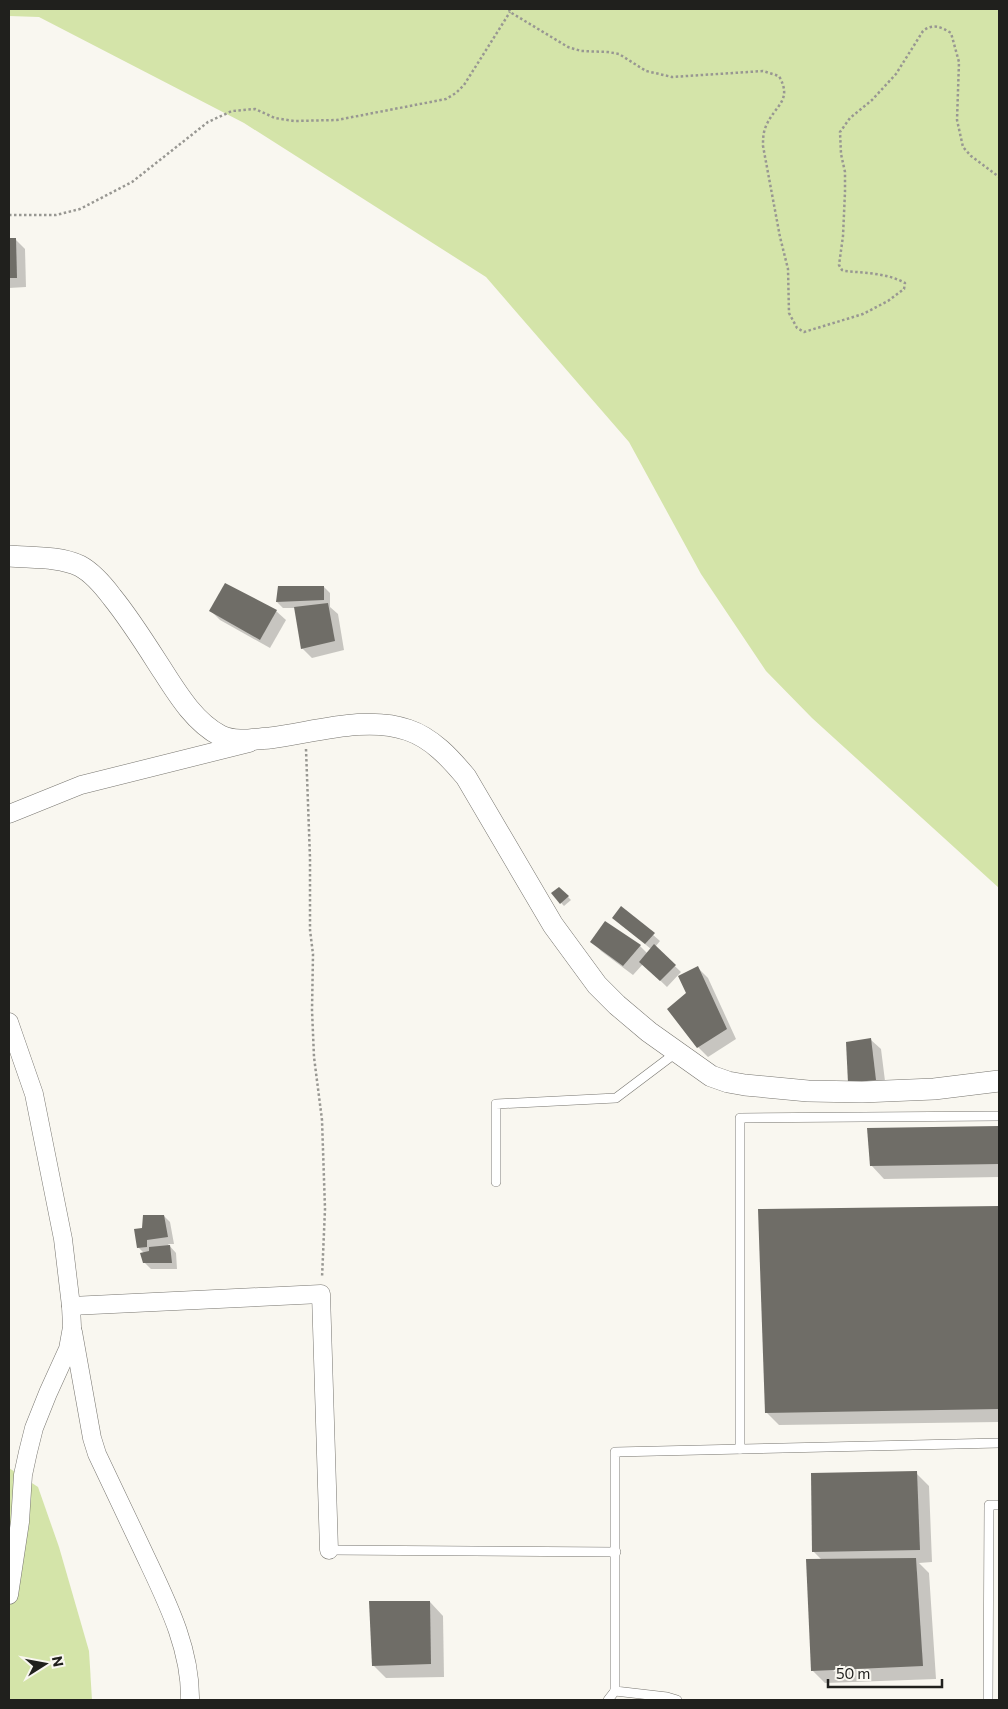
<svg xmlns="http://www.w3.org/2000/svg" width="1008" height="1709" font-family="Commissioner,sans-serif">
	<style>
		.green { fill: #d4e4a9 }
		.shadow { fill: #0003 }
		.building { fill: #6f6d67 }
		.lines { fill: none; stroke-linecap: round; stroke-linejoin: round }
		.service-casing { stroke: #77756f; stroke-width: 10 }
		.minor-casing { stroke: #77756f; stroke-width: 19 }
		.tertiary-casing { stroke: #77756f; stroke-width: 22 }
		.path { stroke: #989792; stroke-width: 2.5; stroke-dasharray: 2.5 2.5; stroke-linecap: butt }
		.service { stroke: #fff; stroke-width: 9 }
		.minor { stroke: #fff; stroke-width: 18 }
		.tertiary { stroke: #fff; stroke-width: 21 }
	</style>
	<rect width="100%" height="100%" fill="#f9f7f0"/>
	<!-- green -->
	<g class="green">
		<polygon points="9,9 999,9 999,888 812,718 766,671 701,574 629,442 486,277 244,123 39,17 9,16"/>
		<polygon points="9,1468 38,1487 59,1547 89,1651 92,1700 9,1700"/>
	</g>
	<!-- shadow -->
	<g class="shadow">
		<polygon points="9,239 15,239 25,249 26,287 9,288"/>
		<polygon points="324,587 330,593 330,607 338,614 344,650 312,658 302,648 295,608 283,608 277,602"/>
		<polygon points="211,611 276,611 286,620 270,648 220,620"/>
		<polygon points="559,888 571,900 564,906 552,893"/>
		<polygon points="621,907 660,941 655,947 681,972 667,987 643,964 633,975 601,951 592,941 605,922 640,946 647,953 651,949 620,924"/>
		<polygon points="698,968 708,978 736,1039 708,1057 698,1047 688,993"/>
		<polygon points="871,1040 881,1049 886,1089 859,1092"/>
		<polygon points="999,1128 999,1177 884,1179 871,1165 868,1129"/>
		<polygon points="999,1207 999,1422 779,1425 766,1412 759,1210"/>
		<polygon points="164,1216 170,1222 174,1244 168,1244 176,1253 177,1269 151,1269 144,1262 144,1253 138,1247"/>
		<polygon points="916,1473 929,1486 932,1562 919,1563 929,1573 936,1679 825,1683 812,1670 822,1560 813,1551"/>
		<polygon points="430,1602 443,1616 444,1677 386,1678 373,1665"/>
	</g>
	<!-- building -->
	<g class="building">
		<polygon points="9,238 16,238 17,278 9,278"/>
		<polygon points="225,583 277,610 260,640 209,611"/>
		<polygon points="278,586 324,586 324,600 276,602"/>
		<polygon points="328,603 335,641 301,649 294,607"/>
		<polygon points="559,887 569,896 560,904 551,893"/>
		<polygon points="621,906 655,933 645,944 612,918"/>
		<polygon points="605,921 641,945 623,966 590,942"/>
		<polygon points="654,944 676,965 660,981 639,962"/>
		<polygon points="698,966 727,1029 697,1048 667,1009 686,993 678,976"/>
		<polygon points="871,1038 876,1080 848,1083 846,1042"/>
		<polygon points="999,1126 999,1164 870,1166 867,1128"/>
		<polygon points="999,1206 999,1409 765,1413 758,1209"/>
		<polygon points="143,1215 164,1215 168,1237 147,1240 147,1247 137,1248 134,1229 142,1228"/>
		<polygon points="170,1245 172,1263 143,1263 140,1253 149,1251 149,1247"/>
		<polygon points="917,1471 920,1550 812,1552 811,1473"/>
		<polygon points="916,1558 923,1666 811,1671 806,1559"/>
		<polygon points="369,1601 430,1601 431,1664 372,1666"/>
	</g>
	<g class="lines">
		<defs>
			<g id="service">
				<polyline points="496,1182 496,1104 616,1098 677,1052"/>
				<polyline points="740,1449 740,1118 999,1116"/>
				<polyline points="329,1550 616,1552"/>
				<polyline points="608,1700 615,1691"/>
				<polyline points="677,1700 667,1697 615,1691 615,1452 999,1443"/>
				<polyline points="988,1700 989,1505 999,1505"/>
			</g>
			<g id="minor">
				<polyline points="9,814 81,785 249,743"/>
				<polyline points="9,1022 34,1094 63,1239 71,1306 72,1327 68,1349 48,1393 34,1428 28,1452 23,1475 20,1522 9,1595"/>
				<polyline points="71,1306 321,1294 329,1550"/>
				<path d="M 73,1332 L 92,1438 L 97,1454 C 112,1486 128,1519 143,1551 C 165,1598 191,1647 190,1700"/>
			</g>
			<path id="tertiary" d="M 9,556 C 31,558 59,556 80,566 C 93,573 103,585 112,597 C 129,618 143,640 157,662 C 174,688 192,721 221,736 C 236,743 254,739 270,738 C 312,733 366,715 408,730 C 432,738 450,758 466,777 L 553,925 L 597,985 L 617,1005 L 649,1032 L 711,1076 L 728,1082 L 745,1085 L 808,1091 L 862,1092 L 934,1089 L 999,1081"/>
		</defs>
		<!-- service casing -->
		<use href="#service" class="service-casing"/>
		<!-- minor casing -->
		<use href="#minor" class="minor-casing"/>
		<!-- tertiary casing -->
		<use href="#tertiary" class="tertiary-casing"/>
		<!-- path -->
		<g class="path">
			<path d="M 509,9 L 510,12 L 568,47 L 581,51 L 608,52 L 619,54 L 646,71 L 655,73 L 672,77 L 763,71 L 779,76 C 793,101 775,105 766,126 C 763,133 763,139 763,146 L 780,237 L 788,269 L 789,313 L 797,328 L 804,332 L 863,314 L 888,301 L 904,289 L 905,283 C 887,273 865,273 845,271 L 842,270 L 839,265 L 843,236 L 845,192 L 845,172 L 841,154 L 840,132 L 850,118 L 872,100 L 896,74 L 923,31 C 933,23 941,27 951,33 L 959,62 L 957,120 L 963,147 L 971,156 L 999,177"/>
			<polyline points="9,215 56,215 80,209 132,182 208,122 232,111 255,109 275,118 294,121 337,120 446,99 456,93 464,85 510,12"/>
			<polyline points="306,749 310,858 310,930 313,954 312,1010 314,1057 322,1120 325,1209 322,1278"/>
		</g>
		<!-- service -->
		<use href="#service" class="service"/>
		<!-- minor -->
		<use href="#minor" class="minor"/>
		<!-- tertiary -->
		<use href="#tertiary" class="tertiary"/>
	</g>
	<!-- border -->
	<rect width="1008" height="1709" fill="none" stroke="#20201d" stroke-width="20"/>
	<!-- north arrow -->
	<g transform="translate(45 1664) rotate(79)" stroke="#f9f7f0" stroke-width="4" paint-order="stroke">
	<path d="M0-4L9 19L0 12L-9 19Z" fill="#20201d"/>
	<text y="-8" font-size="14" font-weight="bold" text-anchor="middle" fill="#20201d">N</text>
	</g>
	<!-- scale -->
	<path d="M828 1679v8h114v-8" fill="none" stroke="#20201d" stroke-width="2.5"/>
	<text x="836" y="1679" font-size="15" fill="#20201d" stroke="#f9f7f0" stroke-width="4" paint-order="stroke">50 m</text>
</svg>
